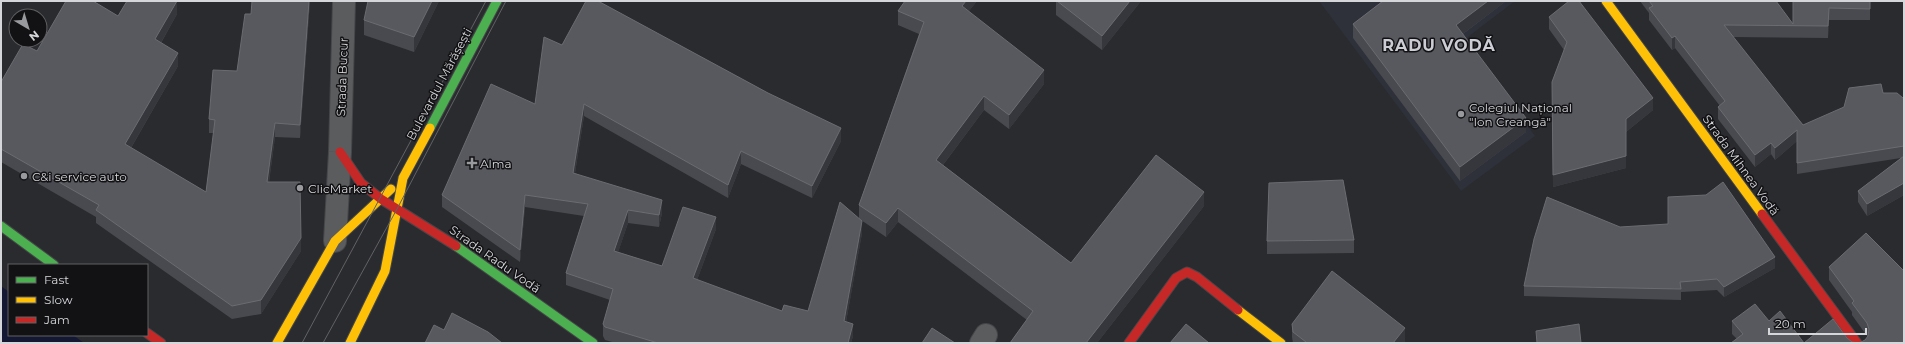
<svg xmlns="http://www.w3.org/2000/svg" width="1905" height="344" font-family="Montserrat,sans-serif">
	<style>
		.built { fill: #2e303a }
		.water { fill: #151833 }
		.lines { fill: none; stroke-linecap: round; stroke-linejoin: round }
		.street-casing { stroke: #454649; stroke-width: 24 }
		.fast-casing { stroke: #454649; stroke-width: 11 }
		.slow-casing { stroke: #454649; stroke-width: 11 }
		.jam-casing { stroke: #454649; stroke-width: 11 }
		.street { stroke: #5b5c5e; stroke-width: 22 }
		.fast { stroke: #4caf50; stroke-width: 9 }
		.slow { stroke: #ffc107; stroke-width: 9 }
		.jam { stroke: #c62828; stroke-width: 9 }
		.tram { stroke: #626265; stroke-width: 1 }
		.wall { fill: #494a50 }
		.shaded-wall { fill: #36373c }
		.building { fill: #58595f; stroke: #6b6c72 }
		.poi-dot { fill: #999a9d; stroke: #121215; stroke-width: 1.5 }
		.labels { text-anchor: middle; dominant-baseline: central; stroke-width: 3; stroke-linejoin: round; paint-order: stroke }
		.street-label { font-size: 12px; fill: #d5d6d9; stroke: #121215 }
		.poi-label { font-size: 12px; fill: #d5d6d9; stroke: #121215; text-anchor: start }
		.district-label { font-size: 16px; font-weight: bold; letter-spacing: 1px; fill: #cdced5; stroke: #121215 }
	</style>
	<rect width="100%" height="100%" fill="#2a2b2e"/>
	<!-- built -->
	<polygon class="built" points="1319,1 1515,1 1464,40 1535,136 1461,191"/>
	<!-- water -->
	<polygon class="water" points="1,286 9,292 9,335 73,335 84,343 1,343"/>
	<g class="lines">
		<defs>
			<g id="street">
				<polyline points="335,241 340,152 344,1"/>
				<polyline points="981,343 986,335"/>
			</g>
			<g id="fast">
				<polyline points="430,128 497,1"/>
				<polyline points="1,226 54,265"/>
				<polyline points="456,246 593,343"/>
			</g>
			<g id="slow">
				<polyline points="1606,1 1762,214"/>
				<polyline points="1238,310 1281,343"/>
				<polyline points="277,343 335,241 391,189"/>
				<polyline points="350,343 385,271 403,178 430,128"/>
			</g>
			<g id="jam">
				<polyline points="340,152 361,183 381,199 456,246"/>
				<polyline points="1762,214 1857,343"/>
				<polyline points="147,333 161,343"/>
				<polyline points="1129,343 1176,278 1187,272 1197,277 1238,310"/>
			</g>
		</defs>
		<!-- street casing -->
		<use href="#street" class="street-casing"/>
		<!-- fast casing -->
		<use href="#fast" class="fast-casing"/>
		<!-- slow casing -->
		<use href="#slow" class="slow-casing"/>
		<!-- jam casing -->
		<use href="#jam" class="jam-casing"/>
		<!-- street -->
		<use href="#street" class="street"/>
		<!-- fast -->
		<use href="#fast" class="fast"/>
		<!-- slow -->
		<use href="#slow" class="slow"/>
		<!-- jam -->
		<use href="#jam" class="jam"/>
		<!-- tram -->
		<g class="tram">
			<polyline points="302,343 486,1"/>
			<polyline points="323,343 397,209 506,1"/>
		</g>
	</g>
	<!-- wall -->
	<g class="wall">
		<polygon points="310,1 300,138 275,137 269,182 301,251 261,314 232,319 96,223 96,217 1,162 1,82 37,51 118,16 177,14 161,43 178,66 131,148 206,192 214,133 209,133 209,119 237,71 251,14"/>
		<polygon points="439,1 414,52 364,35 364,20"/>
		<polygon points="977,1 968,12 1044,84 1009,129 984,110 943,165 1071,263 1204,206 1097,343 1010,343 1027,320 898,222 886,237 861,220 862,233 846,322 853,336 851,343 616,343 605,340 603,336 603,324 610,300 566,285 566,273 584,216 525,207 520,262 442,207 442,195 535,104 562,45 841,141 812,198 741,164 728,198 584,116 575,173 662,213 659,227 628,223 618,252 662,266 716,229 697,280 782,311 808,311 859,218 859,205 919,34 898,25 898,11"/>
		<polygon points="1056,1 1141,1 1102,50 1056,15"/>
		<polygon points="1383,1 1506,1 1463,34 1526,132 1460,181 1353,38 1353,24"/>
		<polygon points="1640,1 1776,1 1793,24 1793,1 1870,1 1870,20 1829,20 1828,38 1733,37 1803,125 1883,93 1904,98 1904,195 1867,216 1858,202 1858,191 1901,158 1797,174 1797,141 1775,160 1771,154 1755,167 1718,119 1718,107 1720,106 1675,48 1672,50 1649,20 1649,13"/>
		<polygon points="1549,17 1653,110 1626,132 1626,168 1553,187 1552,82 1564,50 1549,29"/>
		<polygon points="1620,227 1775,268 1724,297 1717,290 1681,292 1681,300 1524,296 1524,286"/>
		<polygon points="1354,240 1354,253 1267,254 1267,241"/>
		<polygon points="1829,267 1904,343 1731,343 1737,339 1732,334 1732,321 1769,321 1804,343 1847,338 1852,342 1859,343 1865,340 1868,337 1867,336 1852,315 1852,312 1829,280"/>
		<polygon points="1292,324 1405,341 1403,343 1293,343 1292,337"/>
	</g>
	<!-- shaded-wall -->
	<g class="shaded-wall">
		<polygon points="177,1 177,14 155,53 155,39"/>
		<polygon points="309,1 310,1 300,138 300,125"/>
		<polygon points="432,1 439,1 414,52 414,37"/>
		<polygon points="966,1 977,1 962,20 962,6"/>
		<polygon points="1130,1 1141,1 1102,50 1102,36"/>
		<polygon points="1488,1 1506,1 1456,39 1456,25"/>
		<polygon points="1829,8 1829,20 1828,38 1828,26"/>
		<polygon points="1675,36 1675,48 1672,50 1672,38"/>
		<polygon points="178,53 178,66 125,158 125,144"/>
		<polygon points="1044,70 1044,84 1009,129 1009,115"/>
		<polygon points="984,96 984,110 936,174 936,160"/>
		<polygon points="1653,98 1653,110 1626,132 1626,119"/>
		<polygon points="584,104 584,116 573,185 573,173"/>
		<polygon points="1526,118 1526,132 1460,181 1460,167"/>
		<polygon points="275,123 275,137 267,196 267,182"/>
		<polygon points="841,128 841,141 812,198 812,186"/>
		<polygon points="1797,130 1797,141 1775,160 1775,148"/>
		<polygon points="1771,143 1771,154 1755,167 1755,155"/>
		<polygon points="741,151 741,164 728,198 728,185"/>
		<polygon points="1626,156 1626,168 1553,187 1553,175"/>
		<polygon points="1904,183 1904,195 1867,216 1867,204"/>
		<polygon points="1204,192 1204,206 1097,343 1086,343"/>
		<polygon points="525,195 525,207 520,262 520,250"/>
		<polygon points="662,200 662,213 659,227 659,215"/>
		<polygon points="898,208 898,222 886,237 886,223"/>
		<polygon points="628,210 628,223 614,264 614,251"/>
		<polygon points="716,217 716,229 693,291 693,278"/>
		<polygon points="862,221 862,233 844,333 844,321"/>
		<polygon points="301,238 301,251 261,314 261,300"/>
		<polygon points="1775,257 1775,268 1724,297 1724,287"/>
		<polygon points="853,324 853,336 851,343 848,343"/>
		<polygon points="1405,328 1405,341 1403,343 1393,343"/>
	</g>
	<!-- building -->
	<g class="building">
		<polygon points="66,1 93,1 118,16 127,1 177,1 155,39 178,53 125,144 206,192 215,120 209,119 213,70 237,71 245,14 251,14 252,1 309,1 300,125 275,123 267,182 300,182 301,238 261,300 232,306 96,210 99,205 1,149 1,82 23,44 37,51"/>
		<polygon points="368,1 432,1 414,37 364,20"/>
		<polygon points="586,1 598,1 768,93 841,128 812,186 741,151 728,185 584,104 573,173 662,200 659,215 628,210 614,251 662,266 683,207 716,217 693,278 782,311 784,305 808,311 840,202 862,221 844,321 853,324 848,343 658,343 605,327 603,324 613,289 566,273 588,204 525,195 520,250 442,195 491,84 535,104 544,37 562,45"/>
		<polygon points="905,1 966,1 962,6 1044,70 1009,115 984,96 936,160 1071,263 1156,155 1204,192 1086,343 1010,343 1033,311 898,208 886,223 859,205 924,22 898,11"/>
		<polygon points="1057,1 1130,1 1102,36"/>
		<polygon points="1383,1 1488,1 1456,25 1526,118 1460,167 1353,24"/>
		<polygon points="1569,1 1579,1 1653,98 1626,119 1626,156 1553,175 1552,82 1567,42 1549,17"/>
		<polygon points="1649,1 1776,1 1793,24 1793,1 1870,1 1870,9 1829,8 1828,26 1724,25 1803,125 1844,107 1849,88 1881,84 1883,93 1897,93 1903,98 1904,98 1904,146 1797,163 1797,130 1775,148 1771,143 1755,155 1718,107 1725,101 1675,36 1672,38 1649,8 1653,6"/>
		<polygon points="1904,156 1904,183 1867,204 1858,191"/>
		<polygon points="1343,180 1354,240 1267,241 1269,183"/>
		<polygon points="1723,182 1775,257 1724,287 1717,279 1680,282 1681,289 1524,286 1534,239 1547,197 1620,227 1668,224 1668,197 1706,195"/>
		<polygon points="1866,233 1904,271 1904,343 1731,343 1743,334 1732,321 1755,304 1769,321 1780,311 1804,343 1833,319 1847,338 1852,342 1859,343 1865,340 1868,336 1869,329 1867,323 1852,303 1854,301 1829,267"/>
		<polygon points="1332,271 1405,328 1393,343 1306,343 1306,342 1293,332 1292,324"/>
		<polygon points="452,313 488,332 502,343 425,343 434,325 444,330"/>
		<polygon points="1186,324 1209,343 1170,343"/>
		<polygon points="1579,324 1581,343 1537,343 1536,331"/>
		<polygon points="932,328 955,343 922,343"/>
	</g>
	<!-- markers -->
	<g class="poi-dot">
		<circle cx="1461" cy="114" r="4"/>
		<path d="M470 157h4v4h4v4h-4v4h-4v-4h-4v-4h4z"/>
		<circle cx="24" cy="176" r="4"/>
		<circle cx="300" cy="188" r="4"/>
	</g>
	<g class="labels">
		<!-- street labels -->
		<g class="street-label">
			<text transform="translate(342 77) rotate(-88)">Strada Bucur</text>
			<text transform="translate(439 84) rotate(-62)">Bulevardul Mărășești</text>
			<text transform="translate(1741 165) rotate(54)">Strada Mihnea Vodă</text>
			<text transform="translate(495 259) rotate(35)">Strada Radu Vodă</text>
		</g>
		<!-- poi labels -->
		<g class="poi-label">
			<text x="1469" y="107">Colegiul Național<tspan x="1469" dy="14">"Ion Creangă"</tspan></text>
			<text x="480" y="163">Alma</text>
			<text x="32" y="176">C&amp;i service auto</text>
			<text x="308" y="188">ClicMarket</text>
		</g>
		<!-- district labels -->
		<g class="district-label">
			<text x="1439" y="45">RADU VODĂ</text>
		</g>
	</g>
	<!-- border -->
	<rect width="1905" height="344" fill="none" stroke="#d5d6d9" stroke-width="4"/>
	<!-- legend -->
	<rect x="8" y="264" width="140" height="72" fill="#121215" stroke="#606063"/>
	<rect x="16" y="277" width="20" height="6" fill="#4caf50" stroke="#606063"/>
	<text x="44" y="284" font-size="12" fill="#d5d6d9">Fast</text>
	<rect x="16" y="297" width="20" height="6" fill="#ffc107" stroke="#606063"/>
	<text x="44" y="304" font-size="12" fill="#d5d6d9">Slow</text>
	<rect x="16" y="317" width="20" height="6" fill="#c62828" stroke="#606063"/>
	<text x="44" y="324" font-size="12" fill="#d5d6d9">Jam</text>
	<!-- north arrow -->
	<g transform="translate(28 28) rotate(142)"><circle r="19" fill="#121215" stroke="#606063"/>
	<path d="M0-3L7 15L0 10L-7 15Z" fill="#999a9d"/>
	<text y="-6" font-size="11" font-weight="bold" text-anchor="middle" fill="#d5d6d9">N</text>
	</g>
	<!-- scale -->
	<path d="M1769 328v6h97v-6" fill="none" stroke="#d5d6d9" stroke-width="2"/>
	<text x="1775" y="328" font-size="12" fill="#d5d6d9" stroke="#121215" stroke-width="3" paint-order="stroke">20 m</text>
</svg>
